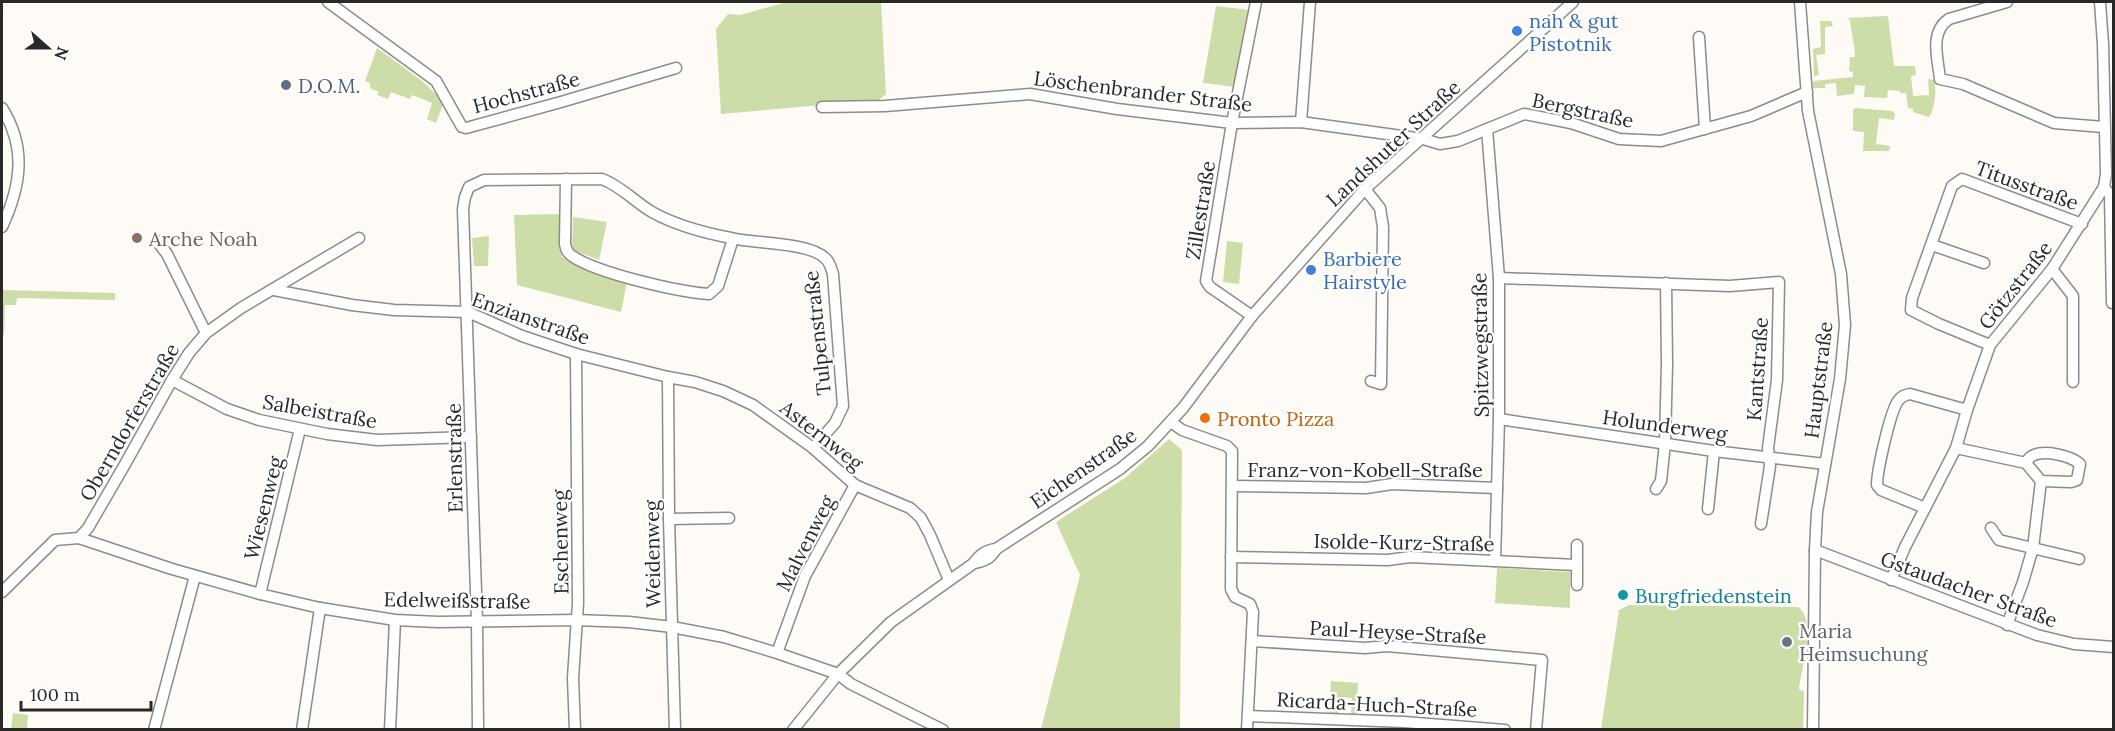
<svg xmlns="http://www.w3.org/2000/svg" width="2115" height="731" font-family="Lora,serif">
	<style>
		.green { fill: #ccdda8 }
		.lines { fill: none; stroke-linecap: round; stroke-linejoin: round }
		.minor-casing { stroke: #8f8c87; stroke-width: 13 }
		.minor { stroke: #fff; stroke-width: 10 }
		.shop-dot { fill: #3f7fe0; stroke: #fff; stroke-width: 2 }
		.service-dot { fill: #5c6f8a; stroke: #fff; stroke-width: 2 }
		.education-dot { fill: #8d6e63; stroke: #fff; stroke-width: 2 }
		.food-dot { fill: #e8710a; stroke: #fff; stroke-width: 2 }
		.culture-dot { fill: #0f9aa8; stroke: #fff; stroke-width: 2 }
		.worship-dot { fill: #6b7280; stroke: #fff; stroke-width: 2 }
		.labels { text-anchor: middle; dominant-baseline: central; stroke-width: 4.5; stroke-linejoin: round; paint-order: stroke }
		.shop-label { font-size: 20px; fill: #366cbe; stroke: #fff; text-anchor: start }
		.service-label { font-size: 20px; fill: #4e5e75; stroke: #fff; text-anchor: start }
		.street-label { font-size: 20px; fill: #2a2927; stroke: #fff }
		.education-label { font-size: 20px; fill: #785e54; stroke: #fff; text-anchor: start }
		.food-label { font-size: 20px; fill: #c56008; stroke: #fff; text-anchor: start }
		.culture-label { font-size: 20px; fill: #0d838f; stroke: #fff; text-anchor: start }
		.worship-label { font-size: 20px; fill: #5b616d; stroke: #fff; text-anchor: start }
	</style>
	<rect width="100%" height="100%" fill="#fefbf6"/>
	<!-- green -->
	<g class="green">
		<polygon points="787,2 881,2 886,94 879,100 721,114 716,29 728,14 740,15"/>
		<polygon points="1216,6 1250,10 1236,87 1203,83"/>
		<path d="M 1888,16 L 1894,66 L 1915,66 L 1916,75 L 1911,76 L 1913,96 L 1929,95 L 1928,79 L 1934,80 C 1937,89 1935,109 1929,117 L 1913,112 L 1913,109 L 1908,108 L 1906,93 L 1900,93 L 1900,91 L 1888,90 L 1887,98 L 1864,97 L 1865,86 L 1855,85 L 1854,94 L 1837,96 L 1836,83 L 1825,84 L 1825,88 L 1813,88 L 1813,81 L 1853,77 L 1853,72 L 1849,71 L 1850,57 L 1855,57 C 1855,45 1851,33 1850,20 L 1846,18 Z"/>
		<polygon points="1820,21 1831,21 1833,26 1825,27 1825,54 1816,55 1819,75 1814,76 1813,49 1821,47"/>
		<polygon points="377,48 422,81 444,102 436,123 427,119 432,103 412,95 410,99 391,92 388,99 377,95 379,92 370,88 370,83 365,81"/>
		<polygon points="1855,108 1892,111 1895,114 1894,120 1879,118 1876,144 1890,146 1889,151 1863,151 1864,132 1853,131 1853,110"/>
		<polygon points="560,214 559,246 562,257 573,264 627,282 621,312 517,285 514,215"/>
		<polygon points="573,217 607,222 599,260 575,251 572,247"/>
		<polygon points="489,236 488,266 474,266 472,238"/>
		<polygon points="1227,241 1243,243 1239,284 1223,282"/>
		<polygon points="2,290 115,293 115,300 17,298 16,305 5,305 4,335 2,335"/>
		<polygon points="1169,439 1182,450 1180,729 1041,729 1080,575 1056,522 1125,478"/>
		<polygon points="1497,568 1570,572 1570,608 1495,603"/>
		<path d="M 1629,605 L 1798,607 C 1817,620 1801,669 1799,689 L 1804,692 L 1803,729 L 1601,729 L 1619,610 Z"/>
		<polygon points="1331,681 1358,683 1356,715 1351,715 1352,698 1339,697 1338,714 1329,713"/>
		<polygon points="13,713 28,715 27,729 11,729"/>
	</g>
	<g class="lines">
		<defs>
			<g id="minor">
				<polyline points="328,2 436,81 462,127 466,128 561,102 676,68"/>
				<polyline points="1800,2 1808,111 1841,274 1845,325 1840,379 1817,512 1815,550 1813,730"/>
				<path d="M 2007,2 L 1949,19 C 1929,32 1938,59 1940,79 L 1963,84 L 2054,123 L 2104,127"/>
				<polyline points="1699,37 1705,129"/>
				<polyline points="822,107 885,106 1030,94 1117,109 1232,123 1301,122 1423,139 1440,144 1458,141 1524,114 1571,123 1619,139 1661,141 1751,116 1807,92"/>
				<path d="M 2,108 C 27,148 21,186 2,227"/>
				<polyline points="1301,122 1310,2"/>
				<polyline points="1487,129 1499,278 1499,419 1495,561"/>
				<path d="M 566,179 L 565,244 C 566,249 567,253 572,256 C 597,273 678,292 709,294 L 718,286 L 733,239"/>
				<polyline points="2104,187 2110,195 2112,303"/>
				<polyline points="1365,189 1380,208 1383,227 1381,384 1371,381"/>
				<polyline points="157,241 167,254 206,333"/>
				<polyline points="1932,245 1984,263"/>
				<polyline points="2052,269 2073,296 2073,382"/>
				<polyline points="1499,278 1730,286 1779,282 1777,380 1768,448 1770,466 1761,524"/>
				<polyline points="274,290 352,305 394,310 468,312 522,336 576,354 668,377 695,382 723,391 753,405 813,448 855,485 910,508 921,518 930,535 949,580"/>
				<polyline points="1252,316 1210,287 1206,281 1232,123 1256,2"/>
				<polyline points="1990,345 1939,324 1911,310 1912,298 1952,186 1962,179 2082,224"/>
				<polyline points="668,377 669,519 675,730"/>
				<polyline points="172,380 227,409 259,420 327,434 377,440 471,437"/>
				<polyline points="1499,419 1714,451 1825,464"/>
				<polyline points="1171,422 1182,430 1227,446 1232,451 1231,589 1235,597 1250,604 1253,612 1247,730"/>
				<path d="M 1956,448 L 2026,463 L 2041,481 L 2071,482 L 2077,480 L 2080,464 C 2071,456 2044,449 2032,456 C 2030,457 2027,461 2026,463"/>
				<polyline points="1233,486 1366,488 1392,484 1497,488"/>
				<polyline points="1656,489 1661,481 1665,443 1667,364 1666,283"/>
				<path d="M 1925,508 L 1881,490 L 1877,485 C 1877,471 1890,412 1898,401 C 1901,396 1905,395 1910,394 L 1967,410"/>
				<polyline points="1708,509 1714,451"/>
				<polyline points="669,519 729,518"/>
				<polyline points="1991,528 1999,540 2079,559"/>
				<polyline points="79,538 88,528 124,466 172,380 189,353 206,333 241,308 359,238"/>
				<polyline points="1815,550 2037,635 2074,644 2114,647"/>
				<polyline points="1231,557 1388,560 1410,557 1576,565"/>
				<path d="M 974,563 C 985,561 991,558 996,549"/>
				<polyline points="1891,580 1905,547 1956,448 1967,410 1990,345 2052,269 2104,187 2106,174 2103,44 2100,2"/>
				<polyline points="1577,585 1577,545"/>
				<polyline points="2,592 55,540 79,538 172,569 260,594 320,608 395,620 438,622 576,620 629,622 672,627 724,637 777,653 838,674 851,684 943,730"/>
				<polyline points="260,594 300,429"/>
				<polyline points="2007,625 2023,582 2033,548 2041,481"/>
				<polyline points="1252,641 1365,648 1387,646 1542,660 1536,730"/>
				<polyline points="777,653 805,576 855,485"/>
				<polyline points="1248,716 1404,722 1505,730"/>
				<polyline points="154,730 195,576"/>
				<polyline points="302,730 320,608"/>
				<polyline points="390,730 395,620"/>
				<path d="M 478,730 L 477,621 L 463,209 L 465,197 L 469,187 L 484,180 L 602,179 C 621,186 635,202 652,212 C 675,225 705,233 731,238 C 755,244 809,242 825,258 C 830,262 831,268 833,274 L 843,406 L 835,423 L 813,448"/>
				<polyline points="575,730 573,678 578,603 576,354"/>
				<path d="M 793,730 L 838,674 L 891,622 L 974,563 C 980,554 986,550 996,549 L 1120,469 L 1148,446 L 1183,408 L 1252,316 L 1365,189 L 1573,2"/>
			</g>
		</defs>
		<!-- minor casing -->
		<use href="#minor" class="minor-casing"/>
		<!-- minor -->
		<use href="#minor" class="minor"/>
	</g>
	<!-- markers -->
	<g class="shop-dot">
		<circle cx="1517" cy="31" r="6"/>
		<circle cx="1311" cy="270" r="6"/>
	</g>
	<circle class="service-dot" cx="286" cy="85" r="6"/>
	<circle class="education-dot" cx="137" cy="238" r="6"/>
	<circle class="food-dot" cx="1205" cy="418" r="6"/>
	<circle class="culture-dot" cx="1623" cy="595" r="6"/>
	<circle class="worship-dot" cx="1787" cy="642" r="6"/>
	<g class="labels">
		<!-- shop labels -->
		<g class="shop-label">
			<text x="1529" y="20">nah &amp; gut<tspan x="1529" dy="23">Pistotnik</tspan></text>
			<text x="1323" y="258">Barbiere<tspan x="1323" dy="23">Hairstyle</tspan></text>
		</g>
		<!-- service labels -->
		<g class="service-label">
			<text x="298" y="85">D.O.M.</text>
		</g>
		<!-- street labels -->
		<g class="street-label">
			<text transform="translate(1143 91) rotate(7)">Löschenbrander Straße</text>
			<text transform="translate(526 92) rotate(-15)">Hochstraße</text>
			<text transform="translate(1583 110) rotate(12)">Bergstraße</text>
			<text transform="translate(1393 143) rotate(-43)">Landshuter Straße</text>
			<text transform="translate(2027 185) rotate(20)">Titusstraße</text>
			<text transform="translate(1200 210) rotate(-81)">Zillestraße</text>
			<text transform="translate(2015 285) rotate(-52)">Götzstraße</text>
			<text transform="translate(531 318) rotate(19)">Enzianstraße</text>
			<text transform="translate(817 333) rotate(-96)">Tulpenstraße</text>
			<text transform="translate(1480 345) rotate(-91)">Spitzwegstraße</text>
			<text transform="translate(1757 369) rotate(-86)">Kantstraße</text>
			<text transform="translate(1818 380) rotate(-83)">Hauptstraße</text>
			<text transform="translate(320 411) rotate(10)">Salbeistraße</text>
			<text transform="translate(129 422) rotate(-60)">Oberndorferstraße</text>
			<text transform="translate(1665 425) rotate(8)">Holunderweg</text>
			<text transform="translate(822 435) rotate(38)">Asternweg</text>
			<text transform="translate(454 458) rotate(-91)">Erlenstraße</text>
			<text transform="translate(1083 468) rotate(-35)">Eichenstraße</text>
			<text x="1365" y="469">Franz-von-Kobell-Straße</text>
			<text transform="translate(263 508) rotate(-76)">Wiesenweg</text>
			<text transform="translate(560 542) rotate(-91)">Eschenweg</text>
			<text transform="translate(1404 542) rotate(1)">Isolde-Kurz-Straße</text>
			<text transform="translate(805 543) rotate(-63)">Malvenweg</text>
			<text transform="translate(652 554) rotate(-91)">Weidenweg</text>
			<text transform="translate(1969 589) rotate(20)">Gstaudacher Straße</text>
			<text transform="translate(457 600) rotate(1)">Edelweißstraße</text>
			<text transform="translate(1398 632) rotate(3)">Paul-Heyse-Straße</text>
			<text transform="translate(1377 704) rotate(3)">Ricarda-Huch-Straße</text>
		</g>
		<!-- education labels -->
		<g class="education-label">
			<text x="149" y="238">Arche Noah</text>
		</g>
		<!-- food labels -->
		<g class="food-label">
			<text x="1217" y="418">Pronto Pizza</text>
		</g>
		<!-- culture labels -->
		<g class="culture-label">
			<text x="1635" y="595">Burgfriedenstein</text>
		</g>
		<!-- worship labels -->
		<g class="worship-label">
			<text x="1799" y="630">Maria<tspan x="1799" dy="23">Heimsuchung</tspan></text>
		</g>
	</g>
	<!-- border -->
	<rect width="2115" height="731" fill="none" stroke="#2a2927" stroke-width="6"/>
	<!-- north arrow -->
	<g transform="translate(48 48) rotate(111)" stroke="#ffffff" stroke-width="4.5" paint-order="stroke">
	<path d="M0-4.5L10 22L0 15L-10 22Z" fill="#2a2927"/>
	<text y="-9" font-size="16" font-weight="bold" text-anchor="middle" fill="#2a2927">N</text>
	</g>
	<!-- scale -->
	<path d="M21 701v9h130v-9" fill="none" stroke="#2a2927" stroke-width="3"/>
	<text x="30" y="701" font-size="18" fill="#2a2927" stroke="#ffffff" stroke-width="4.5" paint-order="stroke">100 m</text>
</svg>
